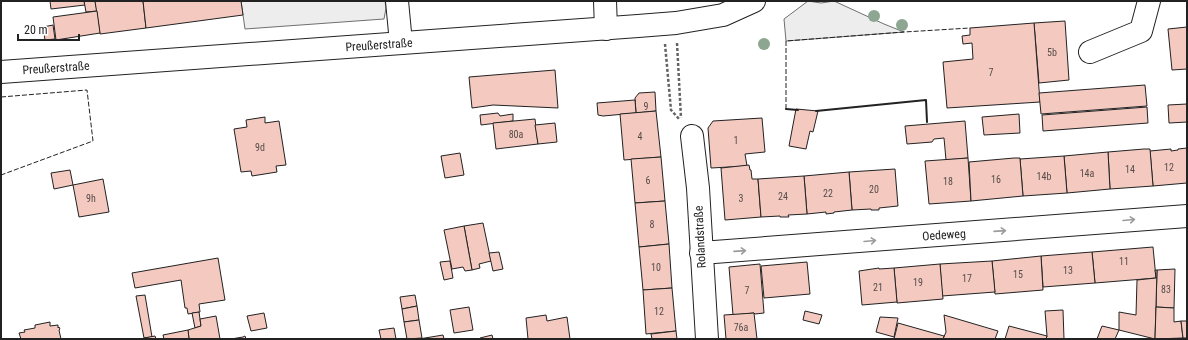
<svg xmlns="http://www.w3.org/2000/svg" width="1188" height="340" font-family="'Roboto Condensed',sans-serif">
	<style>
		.parking { fill: #ededed; stroke: #6f6f6f }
		.building { fill: #f3c9c0; stroke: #222 }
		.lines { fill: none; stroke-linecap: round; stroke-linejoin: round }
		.minor-casing { stroke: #222; stroke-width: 24 }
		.path { stroke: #646464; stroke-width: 2.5; stroke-dasharray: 3 2; stroke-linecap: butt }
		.minor { stroke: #fff; stroke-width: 22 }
		.fence { stroke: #222; stroke-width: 1; stroke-dasharray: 5 2; stroke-linecap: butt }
		.wall { stroke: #222; stroke-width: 2 }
		.tree { fill: #8da692 }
		.oneway { stroke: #9c9c9c }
		.labels { text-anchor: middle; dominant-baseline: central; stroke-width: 3; stroke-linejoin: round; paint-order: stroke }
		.number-label { font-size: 10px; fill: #564c4a }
		.street-label { font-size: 12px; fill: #222; stroke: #fff }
	</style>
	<rect width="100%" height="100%" fill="#fff"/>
	<!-- parking -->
	<g class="parking">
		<polygon points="241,1 385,1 386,8 384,19 245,29"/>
		<polygon points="808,1 821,3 834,1 884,24 904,32 786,41 784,19"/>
	</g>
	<!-- building -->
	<g class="building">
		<polygon points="50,1 84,1 85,5 51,9"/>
		<polygon points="84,1 95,1 97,11 86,12"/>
		<polygon points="95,1 143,1 146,28 100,34"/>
		<polygon points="143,1 241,1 243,15 146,28"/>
		<polygon points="97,11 100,33 56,40 53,17"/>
		<polygon points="1065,21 1069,80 1039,83 1034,23"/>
		<polygon points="1034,23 1040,102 947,108 943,62 973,59 972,43 963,44 962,36 970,35 970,28"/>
		<polygon points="53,25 55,39 45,40 43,27"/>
		<polygon points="1187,27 1187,69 1172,70 1168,29"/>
		<polygon points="555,70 558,108 493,105 472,108 469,77"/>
		<polygon points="1145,85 1147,106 1041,114 1039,93"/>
		<polygon points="655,92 656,111 636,113 635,98 639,93"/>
		<polygon points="635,100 636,113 603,116 598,115 597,103"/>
		<polygon points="1187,104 1187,122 1169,123 1168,105"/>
		<polygon points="1147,107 1148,123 1043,131 1042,115"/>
		<polygon points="796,109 818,111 813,132 810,131 806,149 789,146"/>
		<polygon points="656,111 661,157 624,160 620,114"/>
		<polygon points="498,113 500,116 513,114 513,121 481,125 480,115"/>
		<polygon points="1019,114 1020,133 984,135 982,117"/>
		<polygon points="265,117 265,123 279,121 286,165 276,166 277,172 252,176 251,171 241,172 234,129 247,127 246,120"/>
		<polygon points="762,118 765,152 745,154 747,166 711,168 708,128 713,121"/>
		<polygon points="535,119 538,144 496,149 493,123"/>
		<polygon points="965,121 968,158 946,160 944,138 934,139 932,142 907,144 905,126"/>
		<polygon points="555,123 557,142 538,144 535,125"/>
		<polygon points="1187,148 1187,183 1153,186 1150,151 1171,149 1171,151 1178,150 1178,149"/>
		<polygon points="1144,149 1150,149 1153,186 1110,189 1108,152"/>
		<polygon points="1108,152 1110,189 1067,193 1064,156"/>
		<polygon points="460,153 464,175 445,178 441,156"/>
		<polygon points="1064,156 1067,193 1023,196 1020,159"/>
		<polygon points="661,157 665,201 635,203 631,159"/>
		<polygon points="968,158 971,201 929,204 925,161"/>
		<polygon points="1014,158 1020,158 1020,159 1023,196 971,201 969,162"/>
		<polygon points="749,165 750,170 751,170 752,179 758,179 761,217 725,220 721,168"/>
		<polygon points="895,169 898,206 879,208 879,210 871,210 871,209 852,210 849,172"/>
		<polygon points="70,170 73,185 54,189 51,173"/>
		<polygon points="849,172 852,210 834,212 834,213 826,214 826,212 807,214 804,176"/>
		<polygon points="804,176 807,214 788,215 789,217 780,217 780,216 761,217 758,179"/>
		<polygon points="103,179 109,212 79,217 73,185"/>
		<polygon points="665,201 669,244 639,247 635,203"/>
		<polygon points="483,223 491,261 479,264 480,268 472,270 464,226"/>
		<polygon points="464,226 472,270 465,271 463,267 452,269 444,230"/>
		<polygon points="669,244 672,288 643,290 639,247"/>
		<polygon points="1153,247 1156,278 1095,283 1092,252"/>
		<polygon points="499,252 503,269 493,271 489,253"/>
		<polygon points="1092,252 1095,283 1043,287 1041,256"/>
		<polygon points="1041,256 1043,290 995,294 992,261"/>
		<polygon points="218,258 225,300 199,304 200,312 188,314 187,308 185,308 181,280 135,288 132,273"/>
		<polygon points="450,261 453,278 444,280 440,262"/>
		<polygon points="992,261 995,292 942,296 940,264"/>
		<polygon points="807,262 810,294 764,298 761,266"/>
		<polygon points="760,264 764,313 755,314 754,313 733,315 729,267"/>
		<polygon points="940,264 943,299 897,303 894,268"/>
		<polygon points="879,268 879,269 894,268 897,302 862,305 859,271"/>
		<polygon points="1175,269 1174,308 1156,307 1157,270"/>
		<polygon points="1155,270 1157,270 1155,339 1119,330 1119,312 1136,315 1137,280 1156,278"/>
		<polygon points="672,288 676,331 646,334 643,290"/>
		<polygon points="145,295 152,337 144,338 136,296"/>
		<polygon points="415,295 417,306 402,309 400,297"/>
		<polygon points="417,306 419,320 404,322 402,309"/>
		<polygon points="469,307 473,330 454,333 450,310"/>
		<polygon points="1156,307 1174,308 1174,322 1181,321 1183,338 1155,339"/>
		<polygon points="1063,310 1064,339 1046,339 1047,336 1045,311"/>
		<polygon points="805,311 822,315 819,324 803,320"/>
		<polygon points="199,312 201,326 195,328 192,313"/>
		<polygon points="264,313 267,328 251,331 247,316"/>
		<polygon points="754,313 757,339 726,339 724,315"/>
		<polygon points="546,315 547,321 567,317 570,339 528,339 526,318"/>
		<polygon points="944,315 998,331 995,339 943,339 946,332"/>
		<polygon points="216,316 220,339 189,339 188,330 201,326 200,319"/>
		<polygon points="880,317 898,318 894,337 876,332"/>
		<polygon points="419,320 422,338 407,339 404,322"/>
		<polygon points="1181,321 1187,321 1187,338 1183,338"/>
		<polygon points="50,322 50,326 58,325 58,328 59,327 60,329 59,330 61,339 21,339 19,333 25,332 24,330 35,328 35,325"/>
		<polygon points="898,323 944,336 943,339 894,339"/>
		<polygon points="1009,326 1047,336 1046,339 1005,339"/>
		<polygon points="1102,326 1119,330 1115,339 1097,339"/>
		<polygon points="394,328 396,339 381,339 379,330"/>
		<polygon points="188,330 189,339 164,339 163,335"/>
		<polygon points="676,331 677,339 652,339 651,334"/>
		<polygon points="443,335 444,339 419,339"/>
		<polygon points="492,335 493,339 480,339 480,338"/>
		<polygon points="155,336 156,339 144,339 144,338"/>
		<polygon points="245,336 246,339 231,339 243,337"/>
	</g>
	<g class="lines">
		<defs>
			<g id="minor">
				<polyline points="397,1 401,43"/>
				<polyline points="605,1 606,29"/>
				<polyline points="1090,52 1141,31 1149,1"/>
				<polyline points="1,72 638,26 676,23 723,15 754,1"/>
				<polyline points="692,136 698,188 707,339"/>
				<polyline points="701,253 1187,216"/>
			</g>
		</defs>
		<!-- minor casing -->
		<use href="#minor" class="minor-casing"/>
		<!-- path -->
		<g class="path">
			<polyline points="677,43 681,118"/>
			<polyline points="665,44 671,110 680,120"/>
		</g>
		<!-- minor -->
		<use href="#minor" class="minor"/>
		<!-- fence -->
		<g class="fence">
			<polyline points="1,97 87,90 93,141 1,175"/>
			<polyline points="786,109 786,41 904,32 970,28"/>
		</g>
		<!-- wall -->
		<g class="wall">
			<polyline points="786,109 798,110"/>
			<polyline points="816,111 926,100 927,122"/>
		</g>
	</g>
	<!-- trees -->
	<g class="tree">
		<circle cx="874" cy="16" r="6"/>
		<circle cx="902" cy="25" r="6"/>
		<circle cx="764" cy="44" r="6"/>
	</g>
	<!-- one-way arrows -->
	<defs><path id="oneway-shaft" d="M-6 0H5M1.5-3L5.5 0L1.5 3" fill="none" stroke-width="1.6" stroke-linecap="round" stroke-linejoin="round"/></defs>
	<g class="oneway">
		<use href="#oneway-shaft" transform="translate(1129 220) rotate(-5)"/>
		<use href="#oneway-shaft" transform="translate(1000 231) rotate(-4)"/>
		<use href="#oneway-shaft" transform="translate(870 241) rotate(-5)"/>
		<use href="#oneway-shaft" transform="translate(740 251) rotate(-4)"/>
	</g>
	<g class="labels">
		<!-- number labels -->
		<g class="number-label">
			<text x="1052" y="52">5b</text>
			<text x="991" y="72">7</text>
			<text x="646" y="106">9</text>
			<text x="516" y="134">80a</text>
			<text x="640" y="136">4</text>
			<text x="736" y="140">1</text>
			<text x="260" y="147">9d</text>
			<text x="1169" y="167">12</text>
			<text x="1130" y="169">14</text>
			<text x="1087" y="173">14a</text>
			<text x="1044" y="176">14b</text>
			<text x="996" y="179">16</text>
			<text x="648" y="180">6</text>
			<text x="948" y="181">18</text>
			<text x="874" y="189">20</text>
			<text x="828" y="193">22</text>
			<text x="783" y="196">24</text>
			<text x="91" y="198">9h</text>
			<text x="741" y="198">3</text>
			<text x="652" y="224">8</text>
			<text x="1124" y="261">11</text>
			<text x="656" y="267">10</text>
			<text x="1068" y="270">13</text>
			<text x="1018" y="274">15</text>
			<text x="967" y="278">17</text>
			<text x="918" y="282">19</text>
			<text x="878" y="287">21</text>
			<text x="1166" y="289">83</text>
			<text x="747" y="290">7</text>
			<text x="659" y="311">12</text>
			<text x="741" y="327">76a</text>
		</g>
		<!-- street labels -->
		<g class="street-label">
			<text transform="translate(379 45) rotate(-4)">Preußerstraße</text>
			<text transform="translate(56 68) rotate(-4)">Preußerstraße</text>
			<text transform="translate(944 235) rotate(-4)">Oedeweg</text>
			<text transform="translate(700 237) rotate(-93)">Rolandstraße</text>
		</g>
	</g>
	<!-- border -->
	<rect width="1188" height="340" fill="none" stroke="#222222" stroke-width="4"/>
	<!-- scale -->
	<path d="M18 34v6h61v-6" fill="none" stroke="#222222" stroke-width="2"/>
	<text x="24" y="34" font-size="12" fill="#222222" stroke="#ffffff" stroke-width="3" paint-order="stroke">20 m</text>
</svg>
